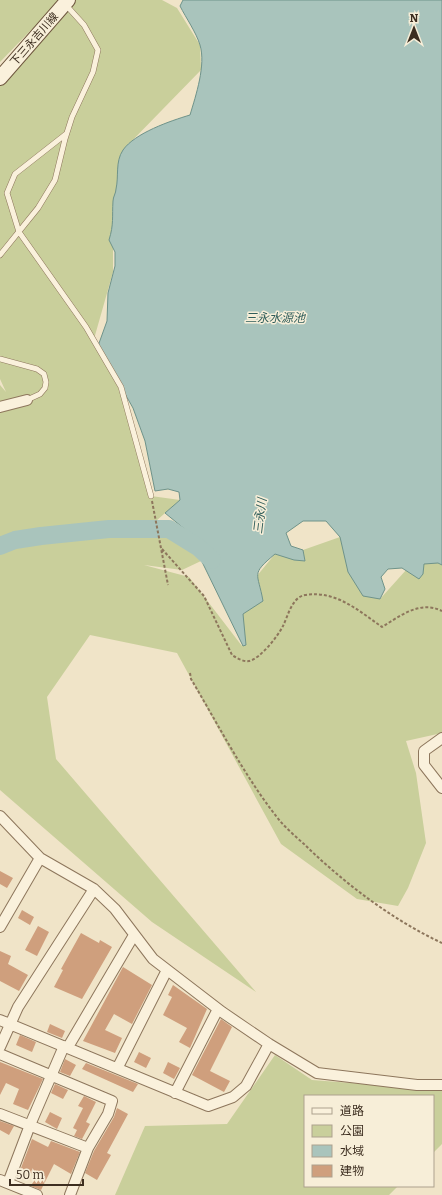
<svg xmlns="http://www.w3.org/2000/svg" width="442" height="1195" font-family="Bitter,'Noto Sans JP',serif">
  <rect width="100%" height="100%" fill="#f0e4c8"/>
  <path fill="#c9cf9b" d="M0,0H162L177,8L200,45L201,70L123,150L113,214V272L94,339L114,373L151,496L180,500L156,521L201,561L182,570L144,565L189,577L242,646L243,613L256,577L275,554L305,561L303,550L340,537L380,599L442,530V733L406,741L416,773L426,843L408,888L398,906L357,899L281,844L177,653L90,635L47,697L56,759L256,992L152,922L0,790V385L6,392L0,379V78L32,29L0,62Z
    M275,1055L312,1080L442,1090V1144L433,1153V1096H305V1186H398L389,1195H115L145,1126L227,1124Z"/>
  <path fill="#a9c4bc" stroke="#6f938a" d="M183,0H442V565L438,563L424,564L423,574L419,579L402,568L388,569L381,577L385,589L380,599L363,596L348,572L340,537L326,521H303L286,533L291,546L303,550L305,561L294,560L275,554C250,575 258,572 263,601L243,614L246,645L243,646L187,531L165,513L180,500L179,492L168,489L155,491L145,441L133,408L98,346L107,321L108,293L115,266V252L109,240C114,224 112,217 113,201C113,197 116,193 116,189C119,176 115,162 123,150C135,133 170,121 190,115C196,95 206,65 200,45C196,32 186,18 180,6Z"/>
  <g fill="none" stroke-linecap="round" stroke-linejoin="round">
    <path stroke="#a9c4bc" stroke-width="18" d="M0,546L15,540L41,536L109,529H169L198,547L212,560"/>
  </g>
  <path fill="#cf9f7d" d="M0,871L13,878L7,888L0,884Z
    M22,910L34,917L30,925L18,918Z
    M38,926L49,932L37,956L25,950Z
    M81,933L99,943L100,940L112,947L82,999L54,987L63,970L61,969Z
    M0,951L11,956L8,964L28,975L19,991L0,981Z
    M123,967L152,985L132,1024L114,1014L105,1030L122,1038L115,1053L83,1041Z
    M173,985L207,1009L190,1048L179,1042L187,1028L163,1015L172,997L168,995Z
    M221,1019L232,1027L210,1071L230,1081L224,1092L192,1075Z
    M50,1024L65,1031L62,1038L47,1032Z
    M20,1035L36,1042L32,1052L16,1045Z
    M139,1052L151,1058L146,1068L134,1062Z
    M65,1059L76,1065L70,1076L60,1072Z
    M0,1062L43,1079L28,1110L13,1104L19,1089L6,1083L0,1095Z
    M168,1062L180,1068L174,1079L163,1073Z
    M86,1063L138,1084L133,1092L82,1069Z
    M55,1084L68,1090L63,1099L51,1093Z
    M84,1096L96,1102L86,1122L90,1124L82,1139L74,1136L77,1130L73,1128L83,1108L78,1106Z
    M117,1108L128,1114L107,1153L111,1155L97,1180L85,1173L94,1151L114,1117Z
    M50,1112L62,1118L57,1129L45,1122Z
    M0,1121L14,1126L9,1135L0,1130Z
    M32,1139L48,1147L51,1141L80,1152L71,1174L54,1164L41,1190L31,1186L36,1176L21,1168Z"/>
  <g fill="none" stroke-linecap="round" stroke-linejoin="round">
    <g stroke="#8d765c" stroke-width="6">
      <path id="service" d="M66,134L15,174L7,193L19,232L86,327L121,387L151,496
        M0,255L38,208L55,180L65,139L72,117L93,72L98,50L84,25L65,4
        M0,359L37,369L44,374L46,382L45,388L40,394L27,400"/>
    </g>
    <g stroke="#8d765c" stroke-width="12">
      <path id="minor" d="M0,407L27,400
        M442,738L424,751V765L442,788
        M0,816L40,858L94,889L115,909L153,959L222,1012L269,1044L317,1073L417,1085H442
        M0,927L40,858
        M0,1020L208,1106L233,1097L246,1086L269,1044
        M0,1047L18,1007L94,889
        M68,1047L134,935
        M0,1054L112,1101L108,1114L88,1148L70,1195
        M118,1067L167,970
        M175,1093L218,1009
        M0,1114L88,1148
        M0,1180L37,1195
        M8,1183L30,1125L64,1046"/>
    </g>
    <g stroke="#6f573f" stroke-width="16">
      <path id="secondary" d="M0,78L68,0"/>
    </g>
    <path stroke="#8d765c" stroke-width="2" stroke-dasharray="3 2" stroke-linecap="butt" d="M152,501L168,585
      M162,549L204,596L232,655C237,658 243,662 249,661C260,659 278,636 283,626C288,616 292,597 305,595C336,590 359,611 382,627C400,616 420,600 442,611
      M190,673L191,679C219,726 246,779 280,821C287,829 296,837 304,844C344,883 391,919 442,943"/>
    <use href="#service" stroke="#faf1dc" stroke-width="5"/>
    <use href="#minor" stroke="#faf1dc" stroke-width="10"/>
    <use href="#secondary" stroke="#faf1dc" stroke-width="14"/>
  </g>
  <g text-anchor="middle" stroke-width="3" stroke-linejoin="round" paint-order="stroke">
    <g font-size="11" fill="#3d2e20" stroke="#f7eed8">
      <text transform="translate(34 39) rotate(-49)" y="4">下三永吉川線</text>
    </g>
    <g font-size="12" font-style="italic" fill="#2f5d5a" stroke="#f7eed8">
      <text x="275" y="322">三永水源池</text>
      <text transform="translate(260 516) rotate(-83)" y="4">三永川</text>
    </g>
  </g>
  <rect x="304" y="1095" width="130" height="92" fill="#f7eed8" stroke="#ada18e"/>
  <rect x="312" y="1108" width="20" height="6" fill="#faf1dc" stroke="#ada18e"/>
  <text x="340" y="1115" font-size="12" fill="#3d2e20">道路</text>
  <rect x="312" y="1125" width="20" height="12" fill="#c9cf9b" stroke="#ada18e"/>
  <text x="340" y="1135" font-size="12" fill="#3d2e20">公園</text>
  <rect x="312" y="1145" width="20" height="12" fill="#a9c4bc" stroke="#ada18e"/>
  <text x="340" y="1155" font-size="12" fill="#3d2e20">水域</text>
  <rect x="312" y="1165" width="20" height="12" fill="#cf9f7d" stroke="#ada18e"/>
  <text x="340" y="1175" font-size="12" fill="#3d2e20">建物</text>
  <g transform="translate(414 28)" stroke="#f7eed8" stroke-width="3" paint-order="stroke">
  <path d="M0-3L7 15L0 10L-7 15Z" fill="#3d2e20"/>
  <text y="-6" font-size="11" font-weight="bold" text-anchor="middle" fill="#3d2e20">N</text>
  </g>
  <path d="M10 1179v6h73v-6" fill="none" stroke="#3d2e20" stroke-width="2"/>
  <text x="16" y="1179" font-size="12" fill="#3d2e20" stroke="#f7eed8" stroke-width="3" paint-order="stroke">50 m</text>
</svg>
